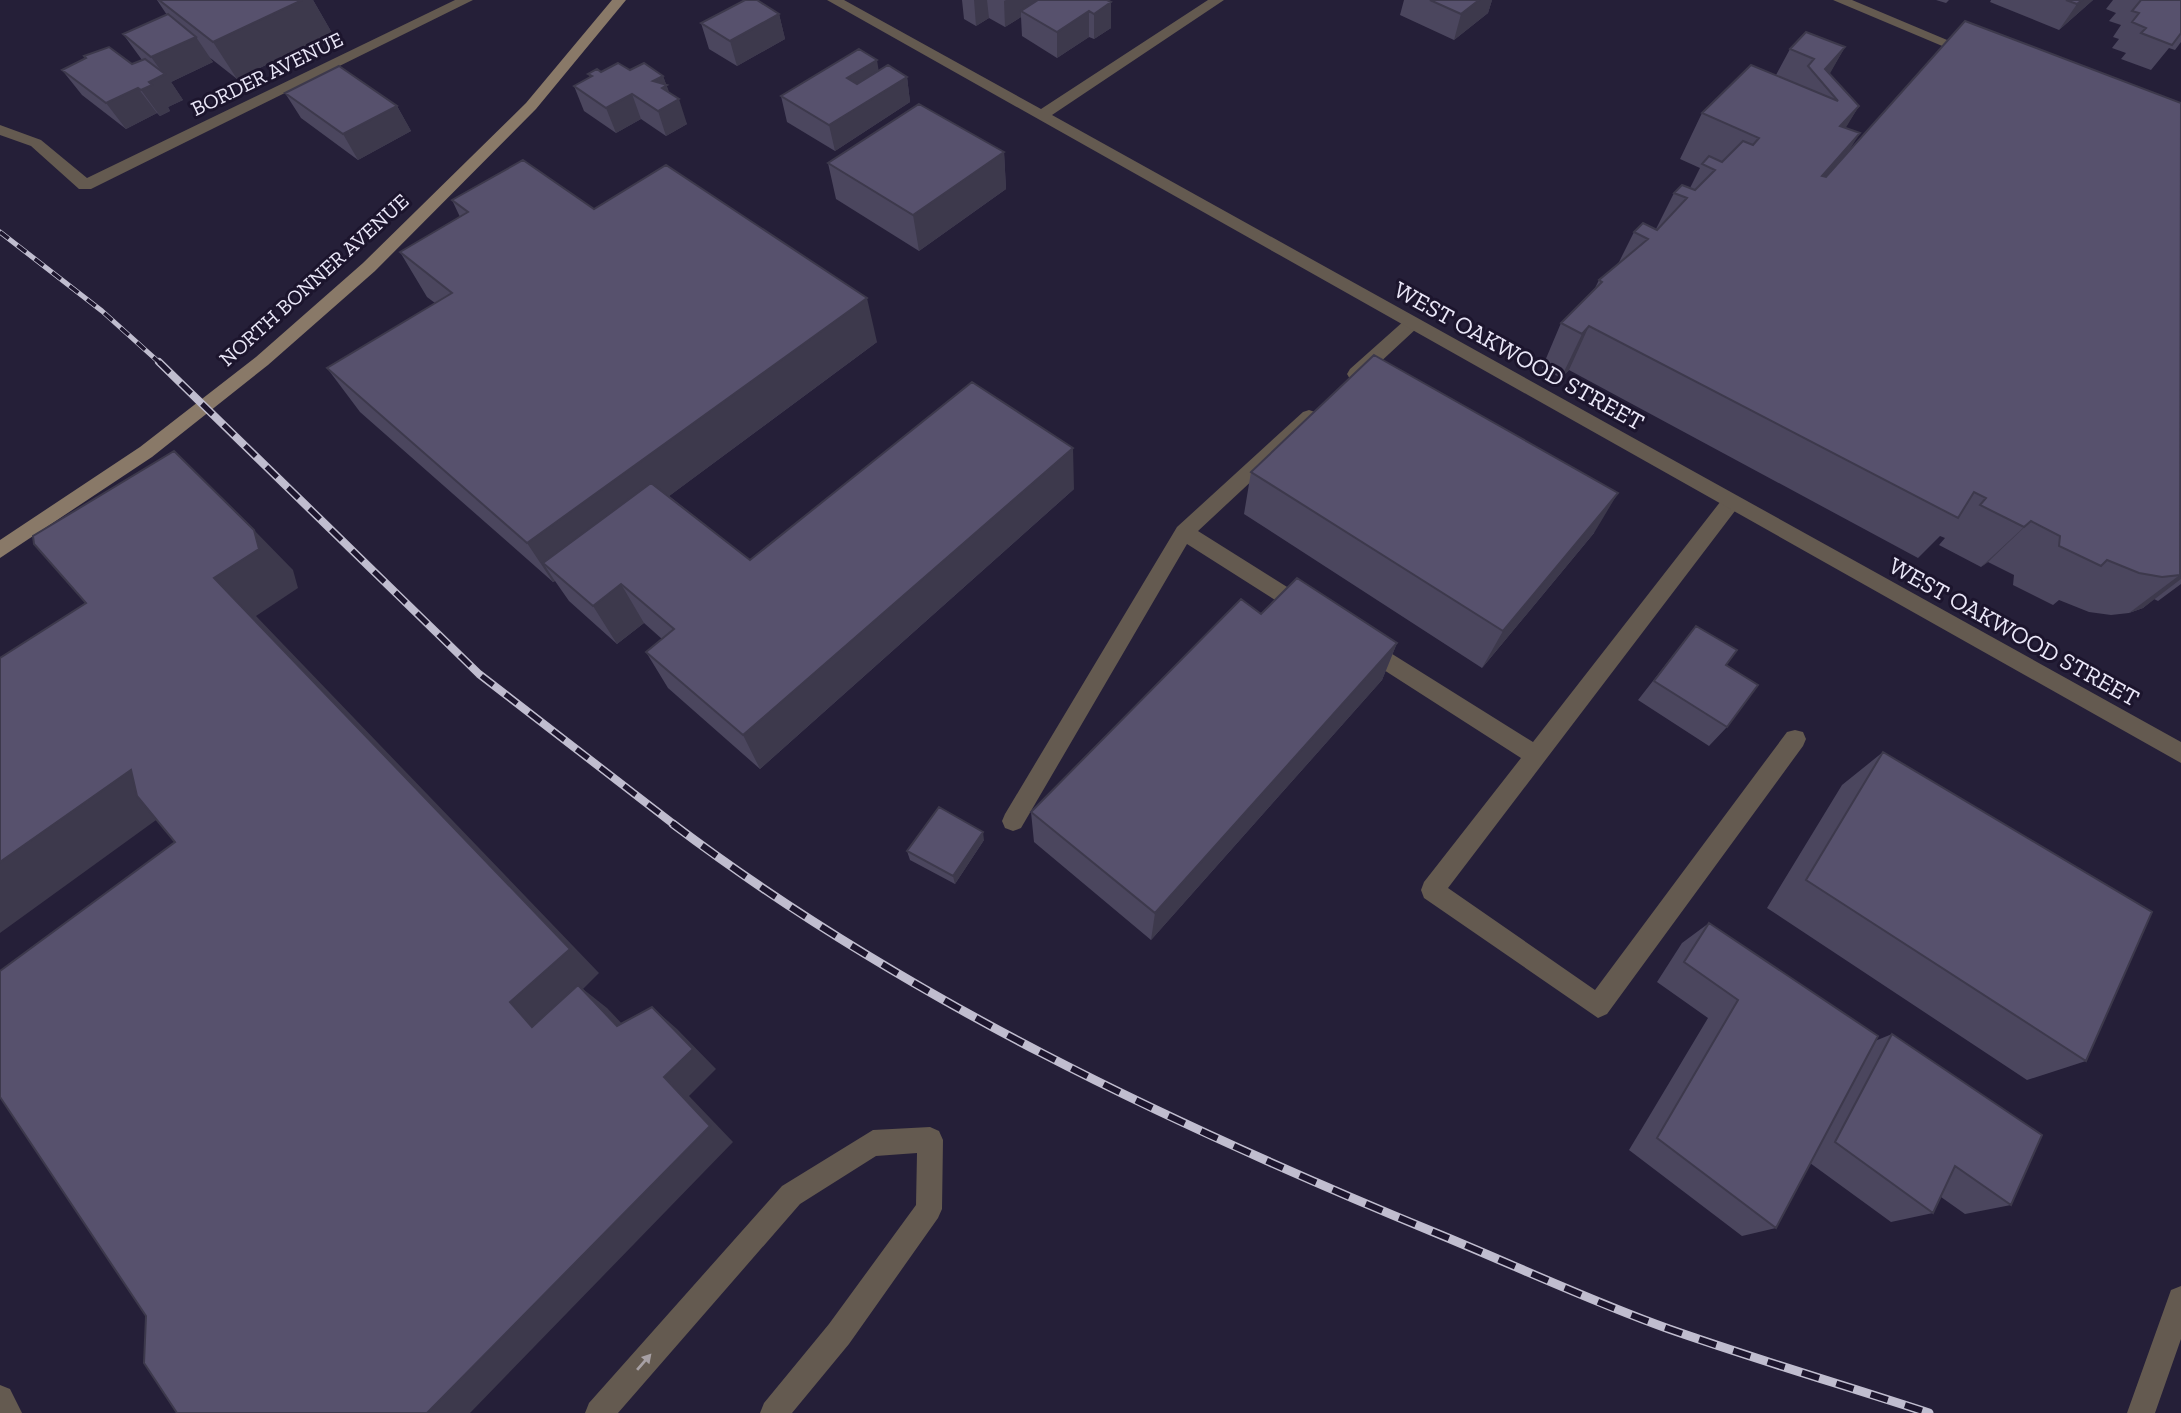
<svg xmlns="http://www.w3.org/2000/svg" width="2181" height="1413" font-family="'Zilla Slab',serif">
  <rect width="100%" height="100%" fill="#251f38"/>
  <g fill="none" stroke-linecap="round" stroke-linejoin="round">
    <path fill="#645a50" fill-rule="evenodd" d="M1411,318L1420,324L1417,328L1362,379H1350L1347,374L1350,369L1405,320Z
      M1309,410L1315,412L1318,417L1315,422L1198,531L1311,602L1314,608L1311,614L1304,616L1297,614L1187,544L1021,828L1013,831L1005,828L1002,821L1005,814L1177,527L1303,412Z
      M1731,495L1738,497L1740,502L1738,507L1448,888L1595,990L1787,732L1795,730L1803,732L1806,739L1803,746L1607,1014L1598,1018L1424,898L1421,890L1424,882L1521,758L1359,654L1356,648L1359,642L1366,639L1373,642L1533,742L1724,497Z
      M930,1127L939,1131L943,1140L942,1209L938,1218L849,1344L792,1413H760L764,1403L829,1324L916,1205L917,1153L876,1156L800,1204L618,1413H585L589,1403L782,1186L873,1130Z"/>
    <path fill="#645a50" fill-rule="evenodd" d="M455,0H473L91,189H79L31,146L0,135V125L41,140L87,178Z
      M827,0H844L1041,109L1208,0H1224L1052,115L2181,742V763Z
      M1833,0H1852L1978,53L1971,57L1966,56Z
      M2181,1286V1339L2155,1413H2127L2171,1290Z
      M0,1385L10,1389L22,1413H0Z"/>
    <path fill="#897968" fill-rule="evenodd" d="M612,0H626L536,109L375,271L268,365L152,457L0,558V540L140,447L256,357L363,263L526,103Z"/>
    <g stroke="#c0bdcf" stroke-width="5">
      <path id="rail-far2" d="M0,232L102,311L161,364"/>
    </g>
    <g stroke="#c0bdcf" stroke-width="8">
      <path id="rail-far1" d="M159,362L479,674L676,826"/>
    </g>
    <g stroke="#c0bdcf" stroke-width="9">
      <path id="rail" d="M673,824C905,999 1169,1123 1436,1233C1514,1265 1590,1301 1669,1329C1755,1359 1843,1385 1929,1413"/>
    </g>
    <use href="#rail-far2" stroke="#1c152d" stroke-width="3.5" stroke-dasharray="11" stroke-linecap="butt"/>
    <use href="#rail-far1" stroke="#1c152d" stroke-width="5" stroke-dasharray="15" stroke-linecap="butt"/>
    <use href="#rail" stroke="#1c152d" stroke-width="6" stroke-dasharray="18" stroke-linecap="butt"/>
  </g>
  <path fill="#4b465e" d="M157,0H313L332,33L237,79L209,57L213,62L171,82L183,100L168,107L170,111L160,116L157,113L126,129L82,95L62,70L132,64L142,60L123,34L167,15Z
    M962,0H1107L1111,2V28L1094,39L1089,37L1057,58L1022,36L1021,17L1005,27L989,18L976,26L964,19Z
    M1404,0H1492L1488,13L1454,40L1400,15Z
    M1936,0H1949L1946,3Z
    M1991,0H2093L2059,30L1990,2Z
    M2113,0H2181V42L2175,50L2169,48L2151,70L2121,59L2126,53L2112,48L2119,39L2113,37L2121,25L2109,21L2116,13L2106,9Z
    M779,14L785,39L737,66L709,49L701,23Z
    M1845,47L1829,74L1859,106L1845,128L1849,150L2181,103V584L2158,601L2154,599L2143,608L2129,613L2111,615L2089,612L2059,600L2053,605L2013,585L2014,575L1988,562L1981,567L1939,545L1945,538L1940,536L1918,558L1569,370L1561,378L1542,368L1561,323L1595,288L1599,280L1618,264L1634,232L1656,229L1674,193L1690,188L1700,168L1680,159L1702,113L1776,75L1790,49Z
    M630,70L663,76L669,93L687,124L666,136L641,119L616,133L584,111L574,86L590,77L588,74L601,72Z
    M879,71L907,77L910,102L835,151L787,122L781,96Z
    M285,93L397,106L411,131L358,160L301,118Z
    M1004,152L1006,189L919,251L836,199L828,163Z
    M452,200L594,209L877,342L669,496L750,560L1074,489L760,769L668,688L646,652L662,639L644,623L617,644L569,601L555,581L553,582L360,412L327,368L435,303L427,297L400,252L460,217Z
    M1251,472L1594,533L1482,668L1244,514Z
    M1261,614L1397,643L1382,680L1151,940L1034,842L1031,812Z
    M1696,626L1726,665L1727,727L1709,746L1638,700Z
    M1883,752L2086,1061L2027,1080L1767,908L1842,785Z
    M984,840L955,884L910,860L907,851Z
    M1709,923L1875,1041L1892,1034L2011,1205L1965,1214L1941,1197L1933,1213L1891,1222L1810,1163L1776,1228L1742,1236L1629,1150L1708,1018L1657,982L1682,943Z"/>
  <path fill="#3d394c" d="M302,0H313L332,33L237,79L213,42Z
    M974,0H987L989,18L976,26Z
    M1006,0H1050L1021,11V17L1005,27L1004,1Z
    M1479,0H1492L1488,13L1454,40L1461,14Z
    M2082,0H2093L2059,30L2077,4Z
    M1111,2V28L1094,39V14Z
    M1089,11V37L1057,58V32Z
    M779,14L785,39L737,66L730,41Z
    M196,37L213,62L171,82L183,100L168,107L170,111L160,116L141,90L149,82L164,75L151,57Z
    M1845,47L1824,84L1825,69Z
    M877,60L881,85L852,104L847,78Z
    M663,76L673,102L679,99L687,124L666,136L658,111L653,81Z
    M907,77L910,102L835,151L829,125Z
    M138,88L157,113L126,129L106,103Z
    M632,94L641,119L616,133L606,108Z
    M397,106L411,131L358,160L343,134Z
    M1859,106L1831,152L1840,126Z
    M1860,133L1831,180L1822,176Z
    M1004,152L1006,189L919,251L913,215Z
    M867,298L877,342L560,577L543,563L555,581L553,582L527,543Z
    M1589,326L1569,370L1561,378L1582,334Z
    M1073,448L1074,489L760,769L743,735Z
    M1618,493L1594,533L1482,668L1503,631Z
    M2031,521L1988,562L1981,567L2024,527Z
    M254,530L293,570L298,588L256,616L599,973L583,989L607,1008L644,1047L532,1027L510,1002L214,578Z
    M2181,574V579L2143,608L2129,613Z
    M621,584L644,623L617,644L593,606Z
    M1397,643L1382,680L1151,940L1155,913Z
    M131,770L181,802L0,933V862Z
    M983,832L984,840L955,884L953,876Z
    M652,1007L677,1029L716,1069L689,1096L733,1142L470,1413H427L664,1077Z"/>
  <path fill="#57516d" stroke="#3d394c" stroke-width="2" d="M159,0H302L213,42Z
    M745,0H757L779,14L730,41L701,23Z
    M1038,0H1107L1111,2L1094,14L1089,11L1057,32L1021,11Z
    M1430,0H1479L1461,14Z
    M2066,0H2082L2077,4Z
    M2141,0H2181V33L2172,45L2141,33L2146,28L2132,22L2139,13L2132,11Z
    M168,14L196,37L151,57L123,34Z
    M1965,21L2181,103L2180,575L2162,577L2139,573L2107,560L2101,566L2059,546L2060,536L2031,521L2024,527L1980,505L1986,498L1974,492L1958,518L1589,326L1582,334L1561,323L1602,282L1599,280L1648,239L1634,232L1643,223L1657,230L1687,198L1674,193L1682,185L1695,190L1715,170L1702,164L1709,156L1722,162L1743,141L1753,145L1759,138L1702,113L1751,65L1838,101L1808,66L1814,59L1790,49L1806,32L1845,47L1825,69L1859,106L1840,126L1860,133L1822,176L1826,177Z
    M109,47L132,64L145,59L165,74L149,82L152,85L141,90L138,88L106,103L62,70L86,58L84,56Z
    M859,49L877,60L847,78L857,84L888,65L907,77L829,125L781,96Z
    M618,63L630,70L644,63L663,76L653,81L667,85L662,88L679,99L658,111L632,94L606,108L574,86L592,76L588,74L597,69L601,72Z
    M339,66L397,106L343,134L285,93Z
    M919,104L1004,152L913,215L828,163Z
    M523,160L594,209L666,165L867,298L527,543L327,368L452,293L400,252L468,212L452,200Z
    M1374,355L1618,493L1503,631L1251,472Z
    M972,382L1073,448L743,735L646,652L674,629L621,584L593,606L543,563L651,483L750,560Z
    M174,451L254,530L259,549L214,578L570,949L510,1002L532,1027L578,985L617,1026L652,1007L693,1049L664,1077L710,1126L427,1413H177L144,1363L146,1316L0,1097V971L175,842L137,796L131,770L0,862V658L86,603L34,544L33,536Z
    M1297,578L1397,643L1155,913L1031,812L1241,599L1261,614Z
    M1696,626L1737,650L1726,665L1758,685L1727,727L1654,681Z
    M1883,752L2152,912L2086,1061L1806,880Z
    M939,807L983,832L953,876L907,851Z
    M1709,923L1878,1036L1776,1228L1657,1138L1738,1000L1684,962Z
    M1892,1034L2042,1135L2011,1205L1955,1166L1933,1213L1835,1142Z"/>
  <defs><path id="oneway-solid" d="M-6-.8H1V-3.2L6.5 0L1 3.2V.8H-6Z" transform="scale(1.75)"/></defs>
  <use fill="#a7a0a4" href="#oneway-solid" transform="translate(644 1362) rotate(-49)"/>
  <g text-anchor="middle" stroke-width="6" stroke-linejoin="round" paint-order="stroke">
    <g font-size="21" fill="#eae7f8" stroke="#1c152d">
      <text transform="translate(267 74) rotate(-26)" y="7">BORDER AVENUE</text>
      <text transform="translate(314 280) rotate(-42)" y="7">NORTH BONNER AVENUE</text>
    </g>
    <g font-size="24" fill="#eae7f8" stroke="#1c152d">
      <text transform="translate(1519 356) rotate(29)" y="8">WEST OAKWOOD STREET</text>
      <text transform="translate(2014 632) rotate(29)" y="8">WEST OAKWOOD STREET</text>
    </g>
  </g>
</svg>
